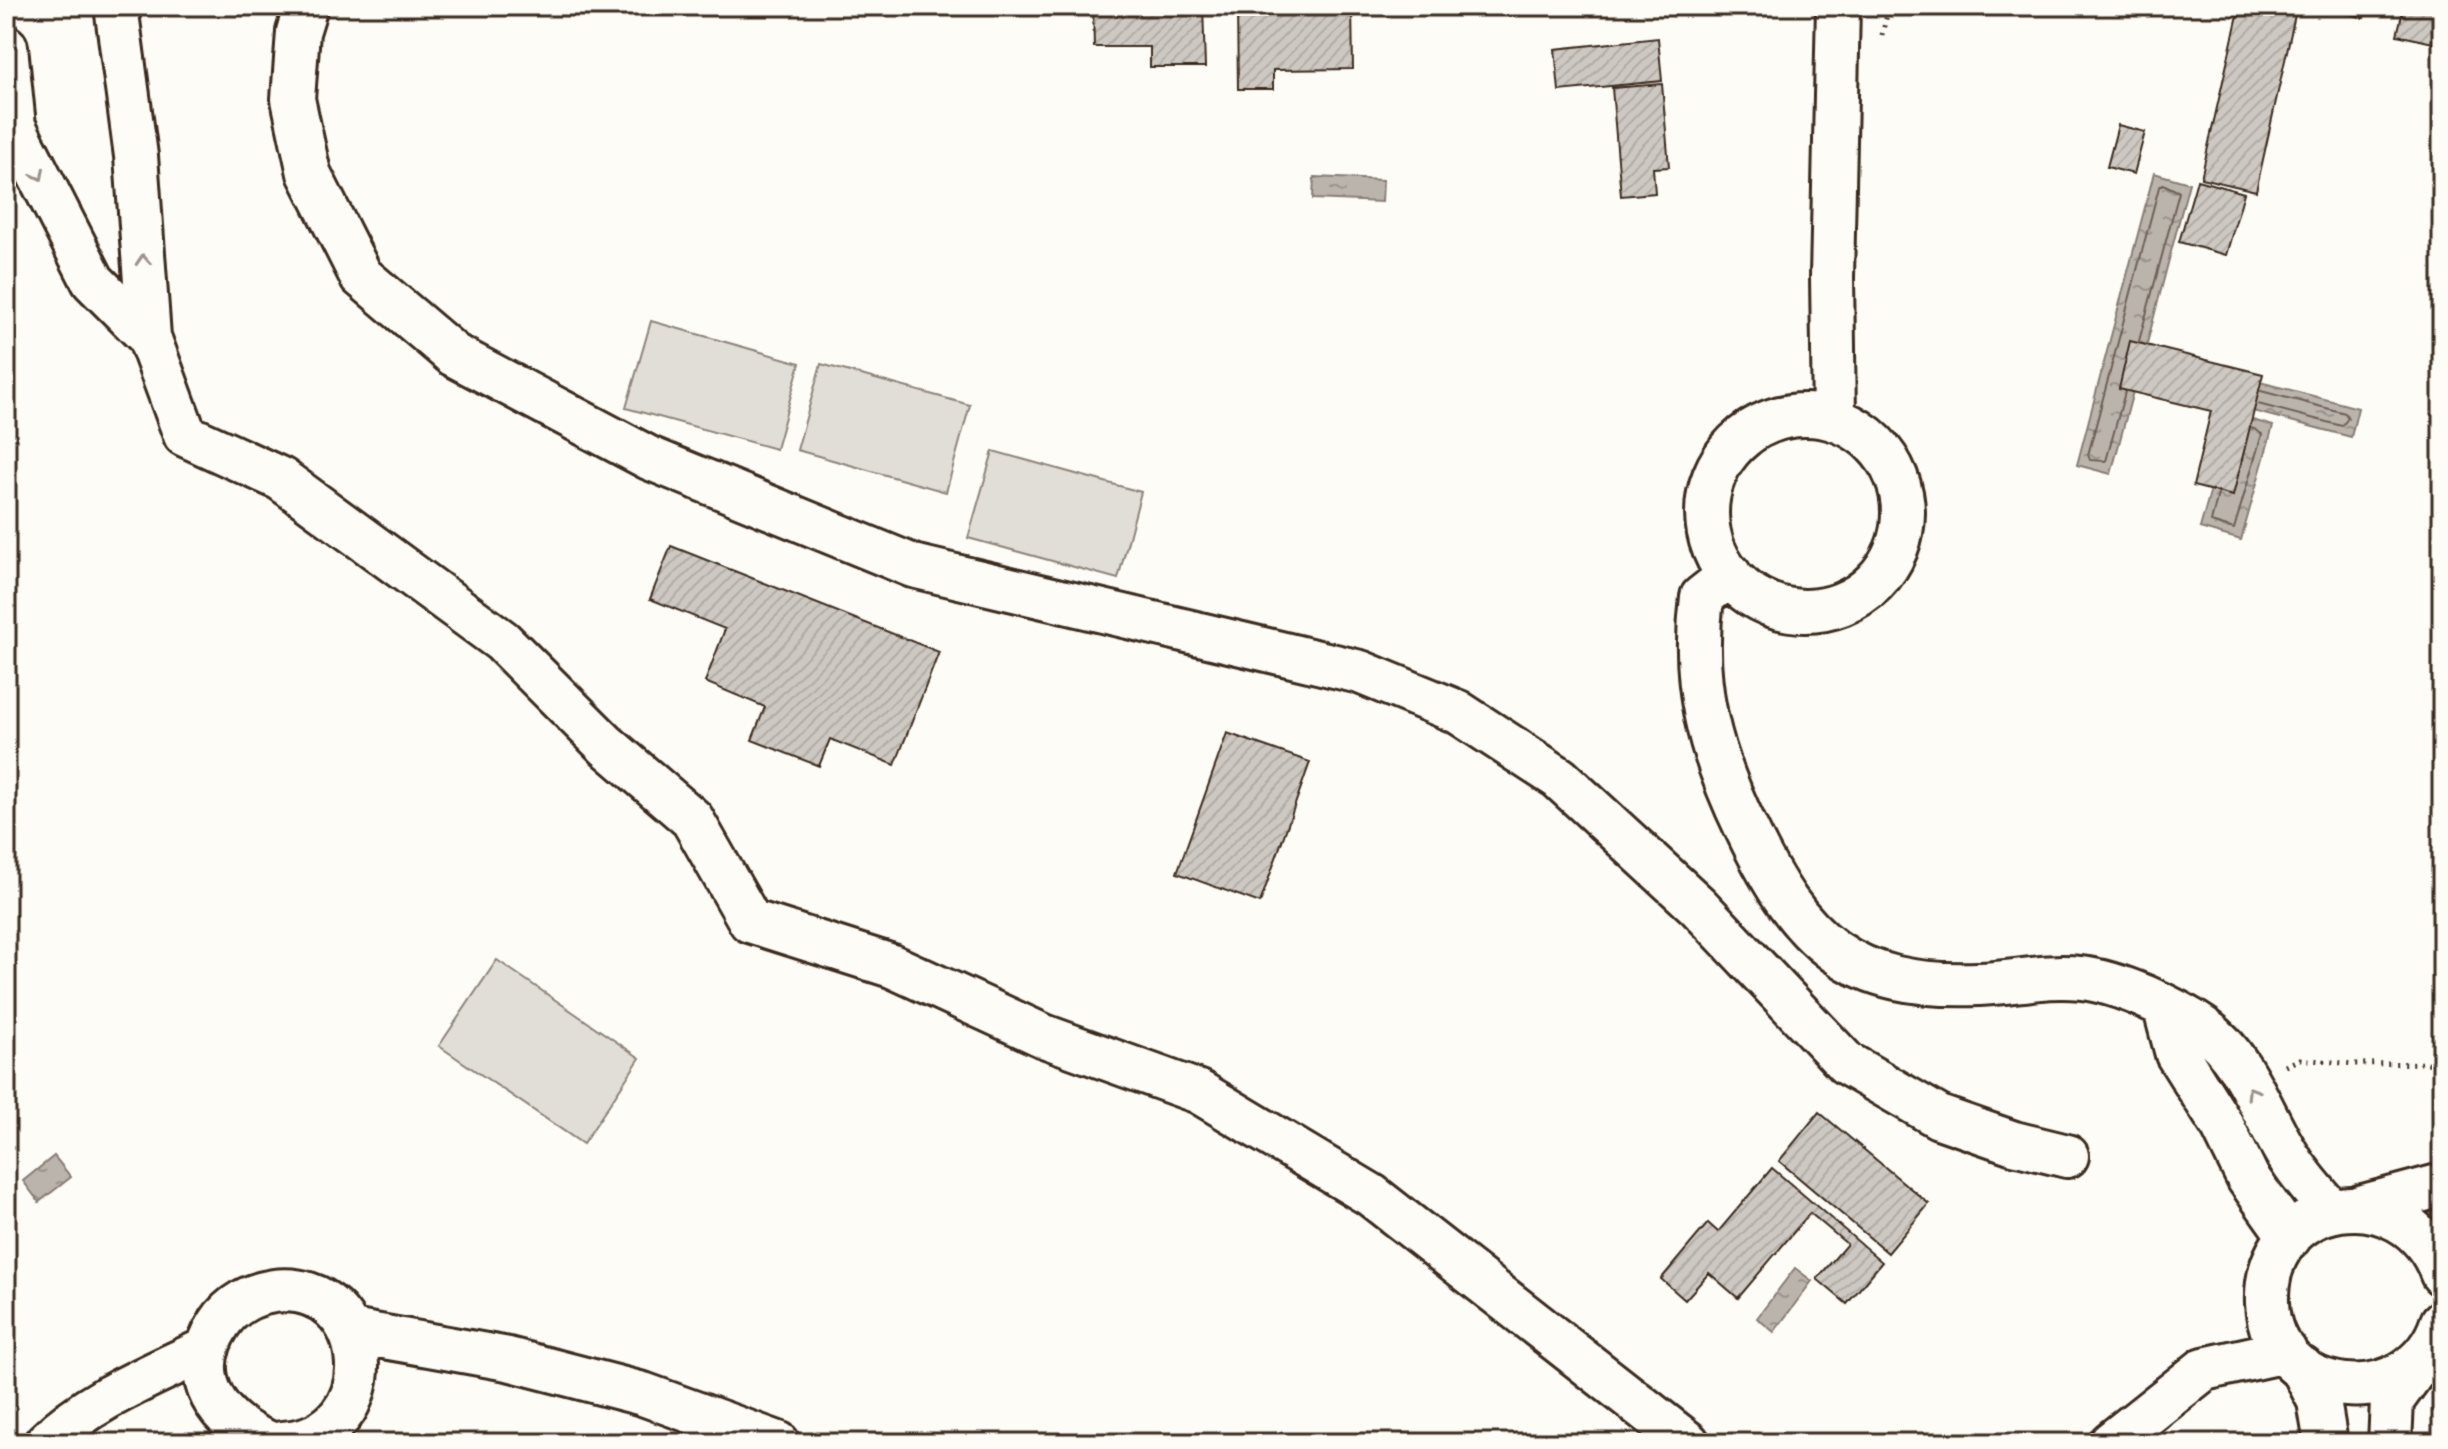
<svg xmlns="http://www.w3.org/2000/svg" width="2448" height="1449" font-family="'Gochi Hand',sans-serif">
  <defs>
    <pattern id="water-ripples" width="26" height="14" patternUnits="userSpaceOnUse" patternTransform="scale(2)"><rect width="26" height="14" fill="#bbb4ad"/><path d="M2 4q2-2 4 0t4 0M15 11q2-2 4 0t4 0" fill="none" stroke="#99938c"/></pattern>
    <pattern id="building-hatch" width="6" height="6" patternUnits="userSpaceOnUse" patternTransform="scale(2)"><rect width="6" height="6" fill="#cdc8c2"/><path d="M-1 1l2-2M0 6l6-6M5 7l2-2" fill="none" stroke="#b1aca6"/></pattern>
  </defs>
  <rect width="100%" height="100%" fill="#fdfcf7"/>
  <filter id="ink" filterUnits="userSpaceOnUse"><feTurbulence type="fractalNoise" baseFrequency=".0125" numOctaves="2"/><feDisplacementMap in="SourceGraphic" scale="16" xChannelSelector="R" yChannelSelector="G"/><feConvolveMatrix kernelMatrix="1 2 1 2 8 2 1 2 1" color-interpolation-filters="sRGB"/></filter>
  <g filter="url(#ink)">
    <path fill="#e1ded7" stroke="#8e847a" stroke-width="2" d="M651,321L800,363L776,449L626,408Z
      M821,364L970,405L946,492L797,450Z
      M993,451L1141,492L1118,579L968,538Z
      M497,960L640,1058L583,1144L439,1046Z"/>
    <path fill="url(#water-ripples)" stroke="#887d74" stroke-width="2" d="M2154,173L2189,183L2145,351L2358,408L2351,437L2136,380L2111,474L2077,465Z
      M1314,177L1383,180L1382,202L1313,199Z
      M2232,414L2273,426L2241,540L2200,528Z
      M54,1156L71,1177L39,1202L23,1181Z
      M1795,1268L1812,1281L1774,1332L1757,1318Z"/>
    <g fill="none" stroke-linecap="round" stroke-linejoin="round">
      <path stroke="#6e6157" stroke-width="2" d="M2125,392L2106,461L2090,460L2088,455L2159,187L2163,184L2179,192L2139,341
        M2258,404L2342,426L2348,418L2345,413L2261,391
        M2218,494L2211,522L2234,529L2262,434L2252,428"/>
    </g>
    <path fill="url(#building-hatch)" stroke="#3b2a1e" stroke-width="2" d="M1093,6H1203L1205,67H1150V47H1094Z
      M1237,6H1352L1353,69L1273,70V89H1238Z
      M2240,6H2297L2256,191L2201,178Z
      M2319,6H2366L2364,18Z
      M2404,6H2442V45L2397,35Z
      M1658,38L1662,81L1559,91L1555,49Z
      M1662,84L1669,167L1653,168L1655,193L1621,196L1612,88Z
      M2118,125L2145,132L2134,174L2107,167Z
      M2197,180L2244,193L2226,255L2179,242Z
      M2130,341L2263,374L2233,496L2193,486L2211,411L2119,389Z
      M671,546L939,652L895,765L830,739L819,766L752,740L765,707L705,682L725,629L650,599Z
      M1227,733L1310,762L1260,903L1177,873Z
      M1819,1112L1929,1204L1888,1253L1779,1161Z
      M1772,1168L1882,1262L1847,1304L1817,1279L1847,1244L1810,1213L1738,1298L1709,1273L1685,1300L1661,1279L1708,1223L1718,1232Z"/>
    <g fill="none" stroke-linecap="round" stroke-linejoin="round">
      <g stroke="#3b2a1e" stroke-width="48">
        <path id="minor" d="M116,6L136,156L149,337L185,435L281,479L502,641L606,745L692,819L750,921L892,966L1044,1036L1199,1092L1371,1195L1688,1443
          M306,6L298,32L293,99L309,173L361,276L454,355L649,458L913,566L1360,672L1458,712L1559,778L1698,906L1846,1063L1939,1117L2014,1143L2067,1156
          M6,47L14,126L93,281L149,337
          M1707 513a98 98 0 1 1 196 0a98 98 0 1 1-196 0Z
          M1834,418L1832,277L1838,6
          M1730,575L1702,597C1691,684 1709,752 1747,830C1800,942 1850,989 1979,984C2014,983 2046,974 2081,978C2118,982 2173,1007 2203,1028C2245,1056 2263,1117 2290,1159C2301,1177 2317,1194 2331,1211
          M2165,1009L2177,1054L2223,1127L2248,1178L2290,1237
          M2360,1207L2442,1185
          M2442,1274C2406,1173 2263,1195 2267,1303C2271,1402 2412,1416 2442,1322
          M351,1331L508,1359L643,1394L778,1443
          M2302,1368L2319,1401L2326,1443
          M46,1443C90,1399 153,1375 208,1348
          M269,1443C219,1424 184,1377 219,1324C231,1305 252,1294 274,1291C376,1279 390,1438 282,1443
          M2111,1443L2204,1369L2285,1351
          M2390,1443L2392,1401L2421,1361"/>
      </g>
      <path stroke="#3b2a1e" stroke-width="5" stroke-dasharray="2 6" stroke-linecap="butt" d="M1882,35L1889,6
        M2285,1066L2300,1059L2354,1064L2442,1063"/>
      <use href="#minor" stroke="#fdfcf7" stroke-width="42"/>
    </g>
    <defs><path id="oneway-chevron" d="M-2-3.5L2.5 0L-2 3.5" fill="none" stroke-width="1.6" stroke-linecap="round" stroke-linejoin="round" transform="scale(2)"/></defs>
    <g stroke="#9c938a">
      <use href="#oneway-chevron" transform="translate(39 175) rotate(63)"/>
      <use href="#oneway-chevron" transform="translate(143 260) rotate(-94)"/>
      <use href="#oneway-chevron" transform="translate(2252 1092) rotate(-122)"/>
    </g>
  </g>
  <rect width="2448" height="1449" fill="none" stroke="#fdfcf7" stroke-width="32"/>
  <rect x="16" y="16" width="2416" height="1417" fill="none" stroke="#3b2a1e" stroke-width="3" filter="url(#ink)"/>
</svg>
